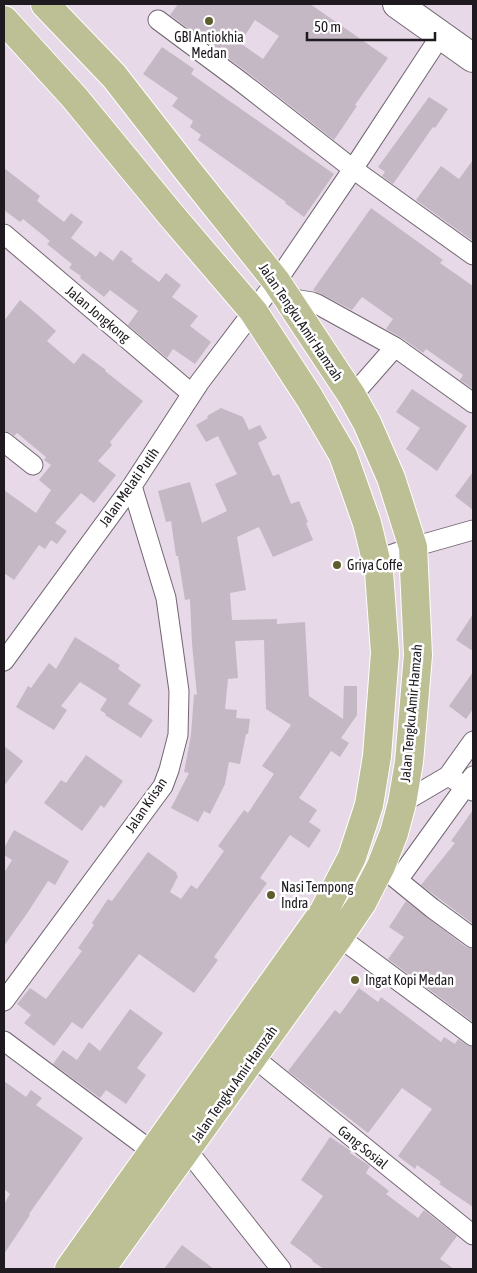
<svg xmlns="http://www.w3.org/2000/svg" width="477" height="1273" font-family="'Asap Condensed',sans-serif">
  <rect width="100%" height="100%" fill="#e7d9e7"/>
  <path fill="#c5b8c5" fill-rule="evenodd" d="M178,4H310L388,58L355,105L357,106L334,140L247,72L170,15ZM255,20L279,36L263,59L240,43Z
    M162,47L194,69L191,74L334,174L304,217L285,203L286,202L198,140L201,135L190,127L193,121L172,106L178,98L143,74Z
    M429,97L448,109L435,128L433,127L393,184L382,176L385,172L378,167Z
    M473,160V241L416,200L441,166L459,179Z
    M4,168L40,196L37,201L64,222L71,213L83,222L71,238L96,257L100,251L113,261L121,250L133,259L131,261L159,282L166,273L181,285L172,297L198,316L190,326L211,342L195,364L173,349L167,358L128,325L138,311L110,290L104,297L80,278L81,276L69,268L72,264L47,244L50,241L23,219L20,222L4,210Z
    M371,208L443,260L440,263L473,286V389L460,380L463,375L426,349L423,353L402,338L386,329L393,319L362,297L352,310L313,290Z
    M20,300L38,315L56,331L47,341L74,364L83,353L106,370L105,371L143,401L110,442L112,445L98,461L116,475L94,503L81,493L55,523L67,531L57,544L51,540L45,549L39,545L14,580L4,573V490L36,513L51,490L39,480L51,465L44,460L46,457L17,433L14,436L11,433L4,431V321Z
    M412,389L467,426L437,471L406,449L420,428L396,412Z
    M221,408L243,417L249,430L260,425L267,438L258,443L266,461L273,476L279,474L291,504L299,501L308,522L306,523L313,540L273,557L259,527L237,537L246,590L230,593L232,620L277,619V624L305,622L309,696L343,719L344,686H357V715L341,738L349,743L340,757L331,751L299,798L317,810L309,822L321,830L309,848L290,835L260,878L267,883L214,957L218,960L194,993L139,954L82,1029L72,1022L54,1046L24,1023L31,1015L17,1004L30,988L46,999L82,951L78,948L94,925L92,923L108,899L112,901L148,852L177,873L176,874L178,876L170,892L181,899L191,885L197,889L224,851L218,846L244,810L248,813L274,774L262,766L291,725L266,709L264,640L235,641L238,678L228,679L225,709L237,710L236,718L250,719L248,734H246L240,764L229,762L225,784L210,814L204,811L198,822L171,808L189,773L184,772L191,735L194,694L197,695L192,644L190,599L185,600L178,556H176L171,521L166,522L158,491L190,482L202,523L227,511L215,484L237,474L218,436L206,442L196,425L208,418L207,416Z
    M473,472V510L455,496Z
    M473,614V651L456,640Z
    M75,637L120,665L118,669L141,685L128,704L153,720L141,738L105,715L106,714L100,710L107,699L80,682L61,706L67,710L54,730L16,707L28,686L31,688L49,663L56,669Z
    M473,672V709L466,719L449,706Z
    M4,746L23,761L4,786Z
    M86,755L123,781L104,808L101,805L82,831L44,803L61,780L66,783Z
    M473,810V924L421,885L455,843L451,841Z
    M14,830L69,861L55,885L48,881L28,912L4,946V873L12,860L4,855V848Z
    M406,901L466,947L473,949V1022L388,959L404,937L389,927Z
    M359,988L378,1002L381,997L441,1042L444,1037L455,1044L458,1039L467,1045L473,1047V1207L439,1184L441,1182L417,1165L415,1169L398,1156L432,1109L402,1088L368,1133L288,1071L335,1010L340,1014Z
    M130,1009L163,1033L137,1068L146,1075L126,1104L106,1090L100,1098L53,1064L63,1050L77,1060L89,1042L100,1051Z
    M4,1081L26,1097L31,1090L42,1098L36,1105L83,1138L29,1214L30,1215L4,1254V1204L10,1194L4,1189Z
    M330,1137L351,1151L350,1153L370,1166L366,1173L389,1191L386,1194L418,1218L424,1210L457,1236L440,1259L454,1269H324L312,1261L313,1260L290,1243L323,1196L301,1180Z
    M182,1245L214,1269H164Z"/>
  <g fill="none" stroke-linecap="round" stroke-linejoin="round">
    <g stroke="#736773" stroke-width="21">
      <path id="street" d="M158,20L240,81L353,169L473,255
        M4,234L192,394
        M287,298L312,302L317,304L395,347L473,403
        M352,396L395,347
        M4,442L33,465
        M376,560L413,547L473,530
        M4,661L132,486L199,383L283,272L353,169L441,35
        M448,776L473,741
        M402,803L448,776L473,791
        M389,873L432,908L473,938
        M398,880L473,776
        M339,937L473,1036
        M4,1001L163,786L169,770L178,735L179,691L166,598L132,486
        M4,1041L161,1158
        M253,1057L473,1235
        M187,1150L281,1269"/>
    </g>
    <g stroke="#736773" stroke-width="30">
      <path id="secondary" d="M397,4L473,58"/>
    </g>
    <g stroke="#fff" stroke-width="30">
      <path id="primary" d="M45,4L114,76L188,171L276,281L352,396L367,423L391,478L413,547L418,655L409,762L402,803L394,833L381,866L362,903L339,937L101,1269
        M4,20L74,97L171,215L253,311L309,397L343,455L367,523L379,572L385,653L377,756L369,805L352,857L324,911L69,1269"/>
    </g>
    <use href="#street" stroke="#fff" stroke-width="19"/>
    <use href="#secondary" stroke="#fff" stroke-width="28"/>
    <use href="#primary" stroke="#bdbf95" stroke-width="28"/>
  </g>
  <g fill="#5d5e2c" stroke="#fff" stroke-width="2">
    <circle cx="209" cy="21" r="5"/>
    <circle cx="337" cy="565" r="5"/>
    <circle cx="271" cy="895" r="5"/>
    <circle cx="355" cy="980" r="5"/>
  </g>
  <g text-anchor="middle" stroke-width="5" stroke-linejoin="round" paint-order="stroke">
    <g font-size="14" fill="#1e1a1f" stroke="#fff" text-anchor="start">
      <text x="209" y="42" text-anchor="middle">GBI Antiokhia<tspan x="209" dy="16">Medan</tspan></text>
      <text x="347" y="570">Griya Coffe</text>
      <text x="281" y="892">Nasi Tempong<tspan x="281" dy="16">Indra</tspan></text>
      <text x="365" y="985">Ingat Kopi Medan</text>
    </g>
    <g font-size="14" fill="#1e1a1f" stroke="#fff">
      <text transform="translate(98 314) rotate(40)" y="5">Jalan Jongkong</text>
      <text transform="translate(301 322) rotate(56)" y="5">Jalan Tengku Amir Hamzah</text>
      <text transform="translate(129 487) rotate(-55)" y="5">Jalan Melati Putih</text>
      <text transform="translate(411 713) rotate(-85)" y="5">Jalan Tengku Amir Hamzah</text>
      <text transform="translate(146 805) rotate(-56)" y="5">Jalan Krisan</text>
      <text transform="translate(234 1084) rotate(-55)" y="5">Jalan Tengku Amir Hamzah</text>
      <text transform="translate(363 1147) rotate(39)" y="5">Gang Sosial</text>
    </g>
  </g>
  <rect width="477" height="1273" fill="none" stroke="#1e1a1f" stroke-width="10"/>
  <path d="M307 32v8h128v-8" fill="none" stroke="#1e1a1f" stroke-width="2.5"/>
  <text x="314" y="32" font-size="15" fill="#1e1a1f" stroke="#ffffff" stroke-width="4" paint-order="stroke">50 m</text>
</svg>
